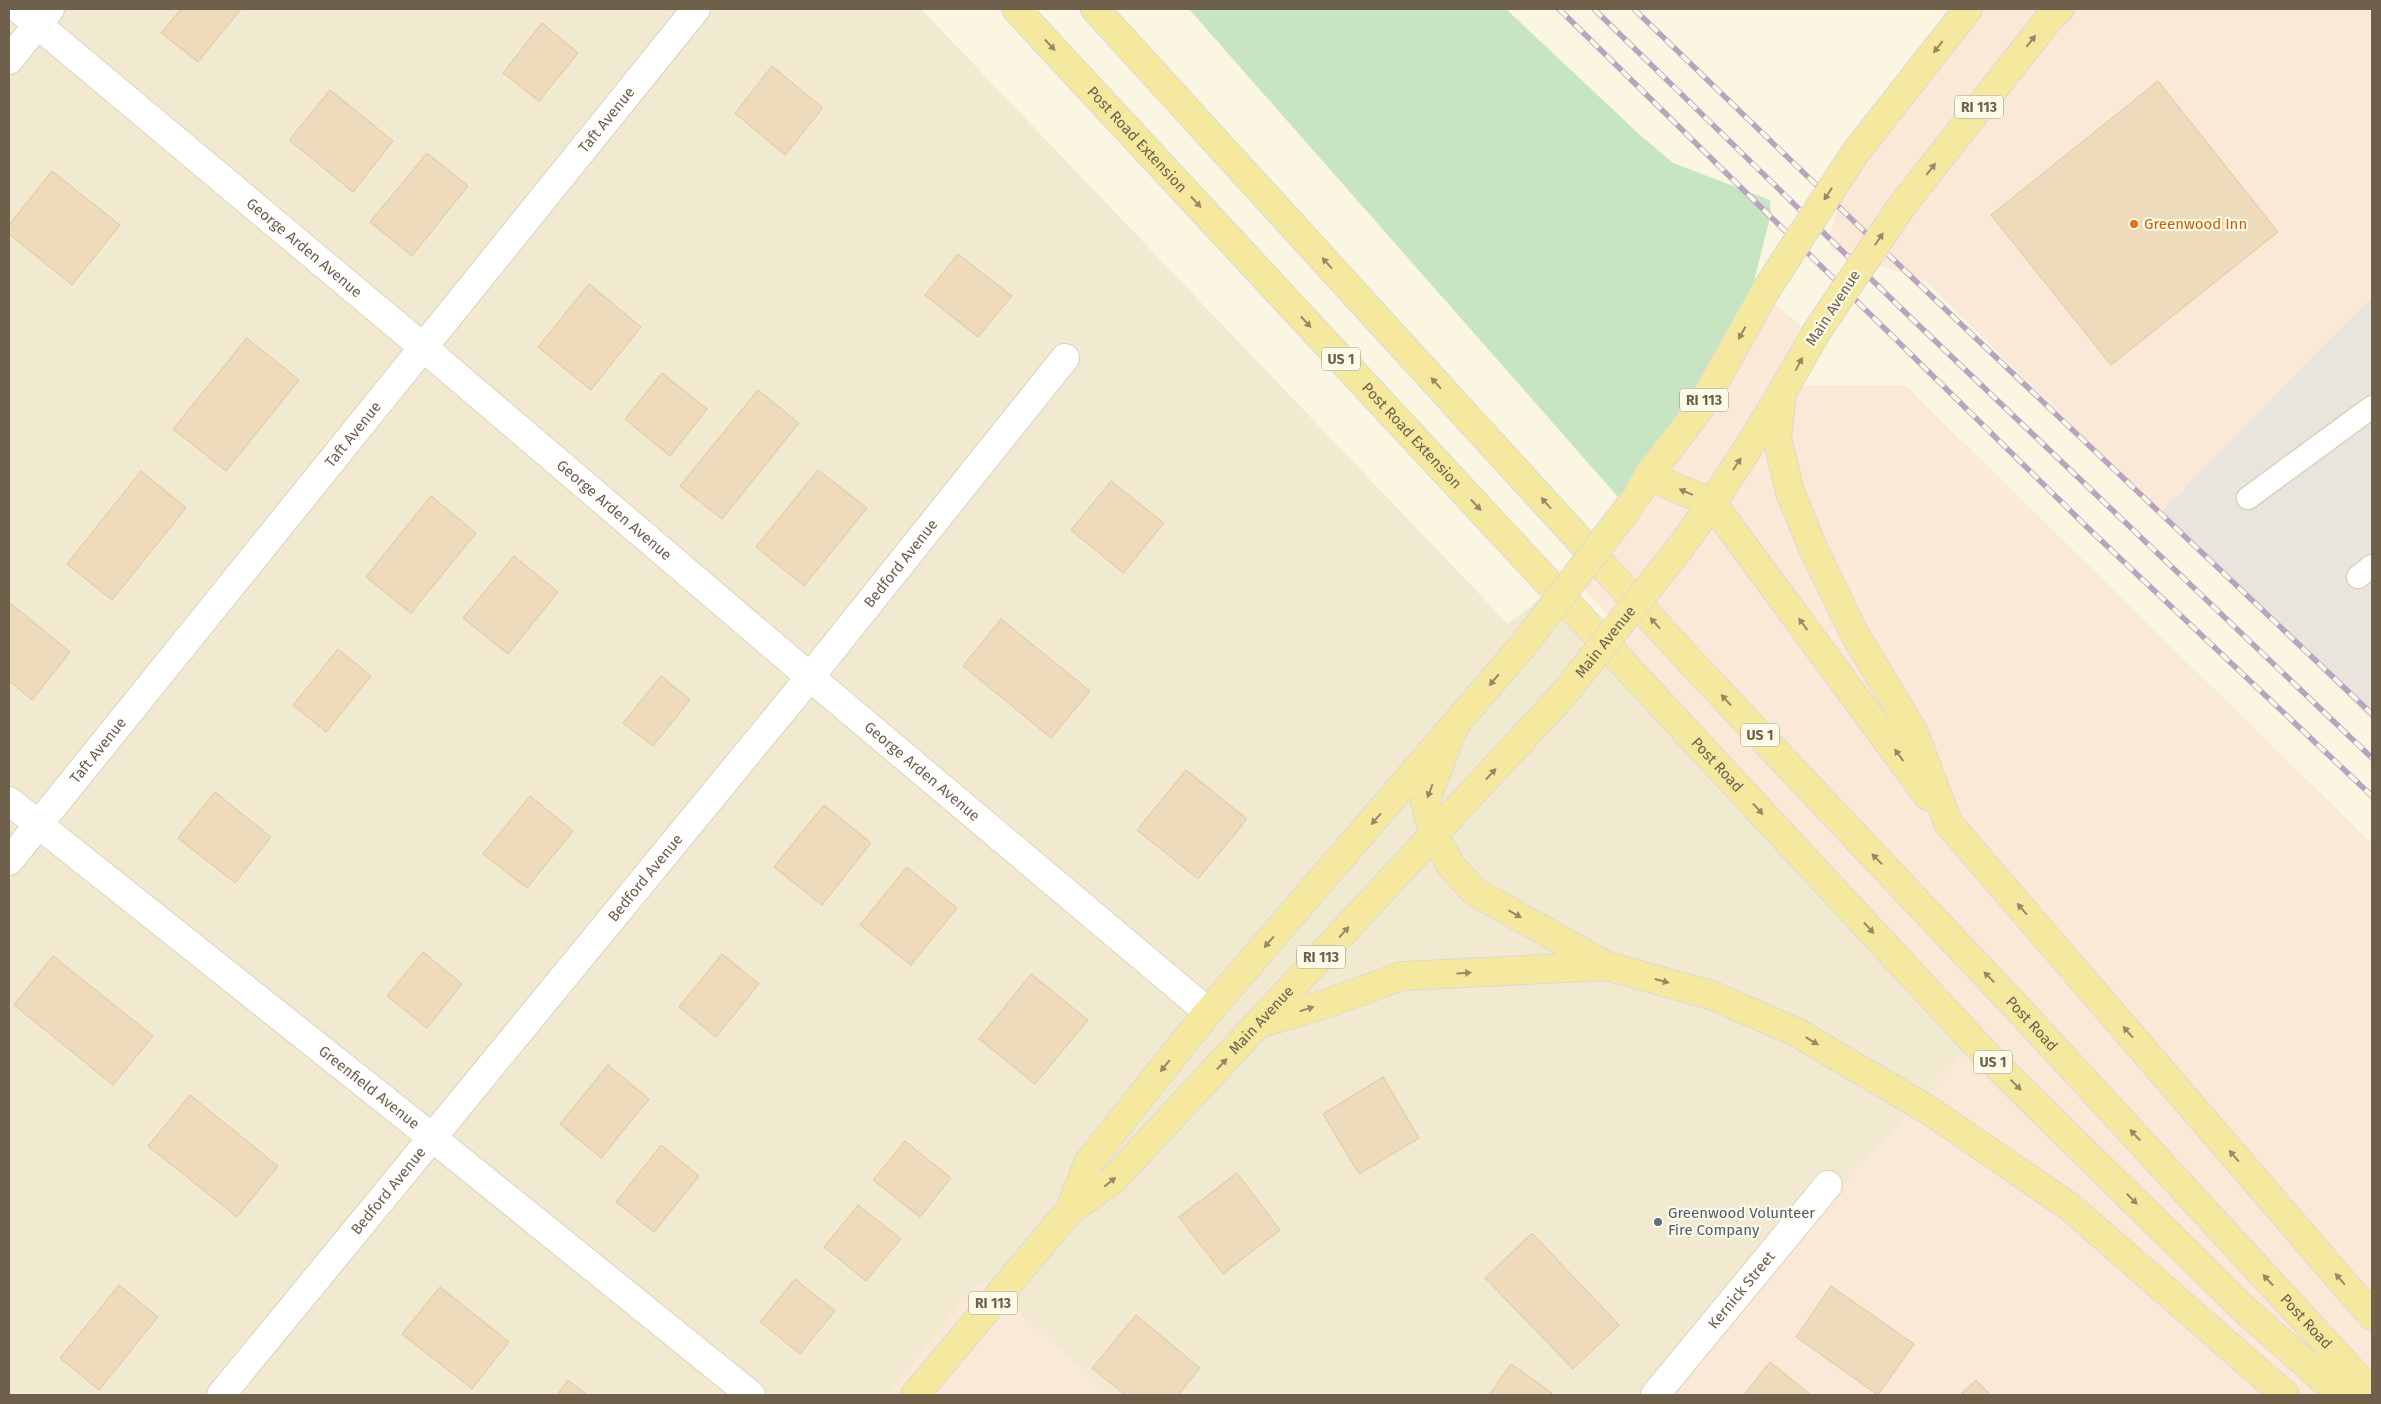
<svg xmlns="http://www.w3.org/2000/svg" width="2381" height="1404" font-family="'Fira Sans',sans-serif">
  <rect width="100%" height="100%" fill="#faf6e1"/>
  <path fill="#f1ead0" d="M9,9H921L1508,624L1547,593L1974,1044L1824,1205L1659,1395H1111L983,1281L970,1290L889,1395H9Z"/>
  <path fill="#f9e9d6" d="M1972,9H2372V661L2186,486L2161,512L1925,281L1830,249V234L1843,188Z
    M1756,288L1800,325L1785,386L1905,385L2372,844V1395H1659L1824,1205L1973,1043L1601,657L1617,625L1564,567L1618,497L1639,478Z
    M983,1281L1111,1395H889L970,1290Z"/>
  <path fill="#e9e5dc" d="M2372,297V720L2161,512Z"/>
  <path fill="#c7e5c1" d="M1189,9H1506L1640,135L1673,163L1770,200L1771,214L1754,281L1756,288L1743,316L1638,478L1618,497Z"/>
  <path fill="#eddbbb" stroke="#dec69d" d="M181,9H241L198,62L161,33Z
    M542,23L578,53L539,101L503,73Z
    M772,66L823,108L785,155L735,113Z
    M2158,81L2278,232L2111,365L1991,215Z
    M330,90L393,141L353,192L289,140Z
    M427,153L468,186L412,256L370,222Z
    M52,171L120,225L72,285L9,234V225Z
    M958,254L1012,296L978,337L925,295Z
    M589,284L641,327L591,390L538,347Z
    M247,338L299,380L226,471L173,429Z
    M662,373L707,409L670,456L625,419Z
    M758,390L799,423L722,519L680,486Z
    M818,470L867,508L804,586L756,547Z
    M141,471L186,508L112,600L67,564Z
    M1111,481L1164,523L1123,573L1071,530Z
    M431,496L476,533L411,613L366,577Z
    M514,556L558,592L508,654L463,618Z
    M9,602L70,652L32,700L9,681Z
    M1001,619L1090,691L1051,738L963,666Z
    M338,649L371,676L326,732L293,705Z
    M661,676L690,700L653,746L623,723Z
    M1186,770L1247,819L1198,879L1137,830Z
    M215,792L271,837L235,883L178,838Z
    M530,796L573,831L527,888L483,854Z
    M824,805L871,843L822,905L774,867Z
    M907,867L957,908L911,965L860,925Z
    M423,952L462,984L427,1028L387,996Z
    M722,954L759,984L716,1037L679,1007Z
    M53,956L153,1036L113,1085L14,1005Z
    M1031,974L1088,1020L1035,1084L979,1039Z
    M608,1065L649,1099L601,1158L560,1124Z
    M1383,1077L1419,1138L1359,1174L1323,1114Z
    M190,1095L278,1166L237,1217L148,1146Z
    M905,1141L951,1178L920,1217L873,1180Z
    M661,1145L699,1176L654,1232L616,1202Z
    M1237,1173L1280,1230L1223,1274L1179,1217Z
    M858,1205L901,1239L866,1281L824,1247Z
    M1532,1233L1619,1325L1573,1369L1485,1278Z
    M795,1279L835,1311L800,1354L760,1322Z
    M119,1285L158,1317L99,1390L60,1358Z
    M1831,1286L1914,1344L1878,1395L1796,1337Z
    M440,1287L509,1342L472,1389L402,1334Z
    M1136,1315L1200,1368L1178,1395H1125L1092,1368Z
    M1770,1362L1811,1395H1744Z
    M1511,1364L1552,1393L1550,1395H1489Z
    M568,1380L587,1395H557Z
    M1976,1380L1991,1395H1960Z"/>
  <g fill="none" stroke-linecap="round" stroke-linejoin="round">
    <g stroke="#dad2bc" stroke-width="25">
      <path id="lane" d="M2248,498L2372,407
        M2358,577L2372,566"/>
    </g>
    <g stroke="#dad2bc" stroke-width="30">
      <g id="street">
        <path d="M9,60L50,9"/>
        <path id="s1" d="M9,801L434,1139L751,1395"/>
        <path id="s2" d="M9,861L696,9"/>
        <path id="s3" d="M221,1395L810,677L1065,358"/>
        <path id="s4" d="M1655,1395L1828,1185"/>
      </g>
    </g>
    <g stroke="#ded4ba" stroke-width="30">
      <g id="secondary">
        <path id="s5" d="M19,9L424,348L810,677L1208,1012"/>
      </g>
    </g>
    <g stroke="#dcd9d4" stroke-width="30">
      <g id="primary">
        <path id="s6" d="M1016,9L1992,1061L2244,1309L2341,1395"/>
        <path id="s7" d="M1095,9L1688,659L2021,1012L2372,1393"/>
        <path d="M1855,153L1968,9"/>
        <path d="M1901,207L2048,20L2060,9"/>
        <path d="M1782,394L1777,438L1790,492L1813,548L1854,633L1914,733L1948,823L2372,1316"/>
        <path d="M1648,476L1712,503L1928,796"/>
        <path d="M1639,492L1648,476L1700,408L1766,290"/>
        <path d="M1680,548C1730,479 1775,408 1815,334"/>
        <path d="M1453,729L1425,802L1434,836L1451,866L1475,892L1607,966L1711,995L1796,1032L1930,1111L2070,1207L2285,1395"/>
        <path d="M1262,1023L1328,1003L1402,976L1607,966"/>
        <path d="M1070,1210L1088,1163L1208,1012L1525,643"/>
        <path id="s8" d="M915,1395L1070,1210L1112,1181L1563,695"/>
      </g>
    </g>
    <use href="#lane" stroke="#fff" stroke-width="22"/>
    <use href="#street" stroke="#fff" stroke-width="28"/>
    <use href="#secondary" stroke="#fff" stroke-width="28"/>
    <use href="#primary" stroke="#f4e99e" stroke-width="28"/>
    <g stroke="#baa2c1" stroke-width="5.5">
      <path id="rail" d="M1559,9L2089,529L2372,796
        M1594,9L1909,316L2372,758
        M1634,9L1924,289L2372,714"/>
    </g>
    <use href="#rail" stroke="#fdfae7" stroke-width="4" stroke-dasharray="11" stroke-linecap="butt"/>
    <g stroke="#dcd9d4" stroke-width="30" stroke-linecap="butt">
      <g id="primary-bridge">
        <path d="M1766,290L1855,153"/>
        <path d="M1815,334L1901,207"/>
        <path d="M1525,643L1632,503"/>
        <path id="s9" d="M1563,695L1680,548"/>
      </g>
    </g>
    <use href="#primary-bridge" stroke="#f4e99e" stroke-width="28"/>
  </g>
  <defs><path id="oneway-solid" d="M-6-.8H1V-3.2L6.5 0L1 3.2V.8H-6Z" transform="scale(1.25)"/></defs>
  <g fill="#968963">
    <use href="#oneway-solid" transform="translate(2031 41) rotate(-52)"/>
    <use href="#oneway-solid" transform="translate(1050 45) rotate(47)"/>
    <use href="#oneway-solid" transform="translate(1938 47) rotate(128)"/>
    <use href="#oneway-solid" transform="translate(1931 169) rotate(-52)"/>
    <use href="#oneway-solid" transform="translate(1828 194) rotate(123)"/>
    <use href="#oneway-solid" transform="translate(1196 202) rotate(47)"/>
    <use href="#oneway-solid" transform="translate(1879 239) rotate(-56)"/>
    <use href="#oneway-solid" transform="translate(1327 263) rotate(-132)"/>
    <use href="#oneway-solid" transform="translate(1306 322) rotate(47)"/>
    <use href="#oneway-solid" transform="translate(1742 333) rotate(119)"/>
    <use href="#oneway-solid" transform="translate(1799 364) rotate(-62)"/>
    <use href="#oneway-solid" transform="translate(1436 383) rotate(-132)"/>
    <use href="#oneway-solid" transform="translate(1737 464) rotate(-57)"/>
    <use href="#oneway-solid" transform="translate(1686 492) rotate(-157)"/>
    <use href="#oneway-solid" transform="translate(1546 503) rotate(-132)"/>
    <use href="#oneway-solid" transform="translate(1476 505) rotate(47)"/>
    <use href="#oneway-solid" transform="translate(1655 623) rotate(-132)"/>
    <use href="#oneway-solid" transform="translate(1803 624) rotate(-126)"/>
    <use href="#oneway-solid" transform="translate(1494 680) rotate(130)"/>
    <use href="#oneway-solid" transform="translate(1726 700) rotate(-133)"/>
    <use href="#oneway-solid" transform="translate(1899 755) rotate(-126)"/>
    <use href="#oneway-solid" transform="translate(1491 774) rotate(-47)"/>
    <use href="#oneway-solid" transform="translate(1430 791) rotate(111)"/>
    <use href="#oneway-solid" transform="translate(1758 809) rotate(47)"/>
    <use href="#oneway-solid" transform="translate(1376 819) rotate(131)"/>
    <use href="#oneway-solid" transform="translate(1877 859) rotate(-134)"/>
    <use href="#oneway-solid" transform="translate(2022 909) rotate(-131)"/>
    <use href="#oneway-solid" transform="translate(1515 914) rotate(29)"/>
    <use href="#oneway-solid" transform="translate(1869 928) rotate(47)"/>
    <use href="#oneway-solid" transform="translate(1344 932) rotate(-48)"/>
    <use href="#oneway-solid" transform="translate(1269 942) rotate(131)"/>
    <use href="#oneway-solid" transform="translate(1464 973) rotate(-3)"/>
    <use href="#oneway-solid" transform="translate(1989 977) rotate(-134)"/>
    <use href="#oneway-solid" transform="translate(1662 981) rotate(15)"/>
    <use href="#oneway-solid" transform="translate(1307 1009) rotate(-17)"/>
    <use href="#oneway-solid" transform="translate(2128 1032) rotate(-131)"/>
    <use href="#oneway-solid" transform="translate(1812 1041) rotate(31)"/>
    <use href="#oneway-solid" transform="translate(1222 1064) rotate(-47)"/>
    <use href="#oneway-solid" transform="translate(1165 1066) rotate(129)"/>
    <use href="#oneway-solid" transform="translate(2016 1085) rotate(45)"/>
    <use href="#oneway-solid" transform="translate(2135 1135) rotate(-133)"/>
    <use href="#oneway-solid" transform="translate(2234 1156) rotate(-131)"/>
    <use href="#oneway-solid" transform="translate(1110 1182) rotate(-39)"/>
    <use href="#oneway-solid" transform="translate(2132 1199) rotate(45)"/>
    <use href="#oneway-solid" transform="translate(2340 1279) rotate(-131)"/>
    <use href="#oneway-solid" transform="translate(2268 1280) rotate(-133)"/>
  </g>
  <circle fill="#e8710a" stroke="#fdfae7" stroke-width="2" cx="2134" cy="224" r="5"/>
  <circle fill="#5c6f8a" stroke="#fdfae7" stroke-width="2" cx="1658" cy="1222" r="5"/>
  <g text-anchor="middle" stroke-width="4.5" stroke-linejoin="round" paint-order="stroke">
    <g fill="#fdfae7" stroke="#998e79" stroke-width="1">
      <rect x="1955" y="95.5" width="48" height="23" rx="4"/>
      <rect x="1322" y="347.5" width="38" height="23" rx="4"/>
      <rect x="1680" y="388.5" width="48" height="23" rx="4"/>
      <rect x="1741" y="723.5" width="38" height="23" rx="4"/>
      <rect x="1297" y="945.5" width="48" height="23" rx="4"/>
      <rect x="1974" y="1050.5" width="38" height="23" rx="4"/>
      <rect x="969" y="1291.5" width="48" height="23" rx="4"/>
    </g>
    <g font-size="14" font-weight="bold" fill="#6e604a">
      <text x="1979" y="112">RI 113</text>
      <text x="1341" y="364">US 1</text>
      <text x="1704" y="405">RI 113</text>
      <text x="1760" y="740">US 1</text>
      <text x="1321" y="962">RI 113</text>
      <text x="1993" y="1067">US 1</text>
      <text x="993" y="1308">RI 113</text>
    </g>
    <g font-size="15" fill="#6e604a" stroke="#fdfae7">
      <text dy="5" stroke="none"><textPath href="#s2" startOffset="952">Taft Avenue</textPath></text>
      <text dy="5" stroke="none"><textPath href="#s6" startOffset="178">Post Road Extension</textPath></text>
      <text dy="5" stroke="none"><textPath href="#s5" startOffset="372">George Arden Avenue</textPath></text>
      <text transform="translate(1833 308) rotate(-57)" y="5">Main Avenue</text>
      <text dy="5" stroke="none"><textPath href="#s2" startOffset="548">Taft Avenue</textPath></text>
      <text dy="5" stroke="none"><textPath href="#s6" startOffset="582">Post Road Extension</textPath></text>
      <text dy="5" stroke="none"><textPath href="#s5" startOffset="778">George Arden Avenue</textPath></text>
      <text dy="5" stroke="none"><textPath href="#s3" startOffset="1074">Bedford Avenue</textPath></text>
      <text dy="5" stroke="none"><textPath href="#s9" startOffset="68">Main Avenue</textPath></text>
      <text dy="5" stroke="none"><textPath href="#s2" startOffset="142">Taft Avenue</textPath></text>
      <text dy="5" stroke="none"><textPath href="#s6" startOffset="1031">Post Road</textPath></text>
      <text dy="5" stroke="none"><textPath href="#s5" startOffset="1182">George Arden Avenue</textPath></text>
      <text dy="5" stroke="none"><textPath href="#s3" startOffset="669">Bedford Avenue</textPath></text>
      <text dy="5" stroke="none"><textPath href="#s8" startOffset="512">Main Avenue</textPath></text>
      <text dy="5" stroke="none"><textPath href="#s7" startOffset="1381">Post Road</textPath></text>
      <text dy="5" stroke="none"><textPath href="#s1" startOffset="460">Greenfield Avenue</textPath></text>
      <text dy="5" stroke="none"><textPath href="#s3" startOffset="264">Bedford Avenue</textPath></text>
      <text dy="5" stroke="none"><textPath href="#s4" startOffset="136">Kernick Street</textPath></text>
      <text dy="5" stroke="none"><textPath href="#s7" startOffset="1786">Post Road</textPath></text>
    </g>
    <g font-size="15" fill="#c56008" stroke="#fdfae7" text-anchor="start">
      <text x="2144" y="229">Greenwood Inn</text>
    </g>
    <g font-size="15" fill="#4e5e75" stroke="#fdfae7" text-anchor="start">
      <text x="1668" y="1218">Greenwood Volunteer<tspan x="1668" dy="17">Fire Company</tspan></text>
    </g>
  </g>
  <rect width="2381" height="1404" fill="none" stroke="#6e604a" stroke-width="20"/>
</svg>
